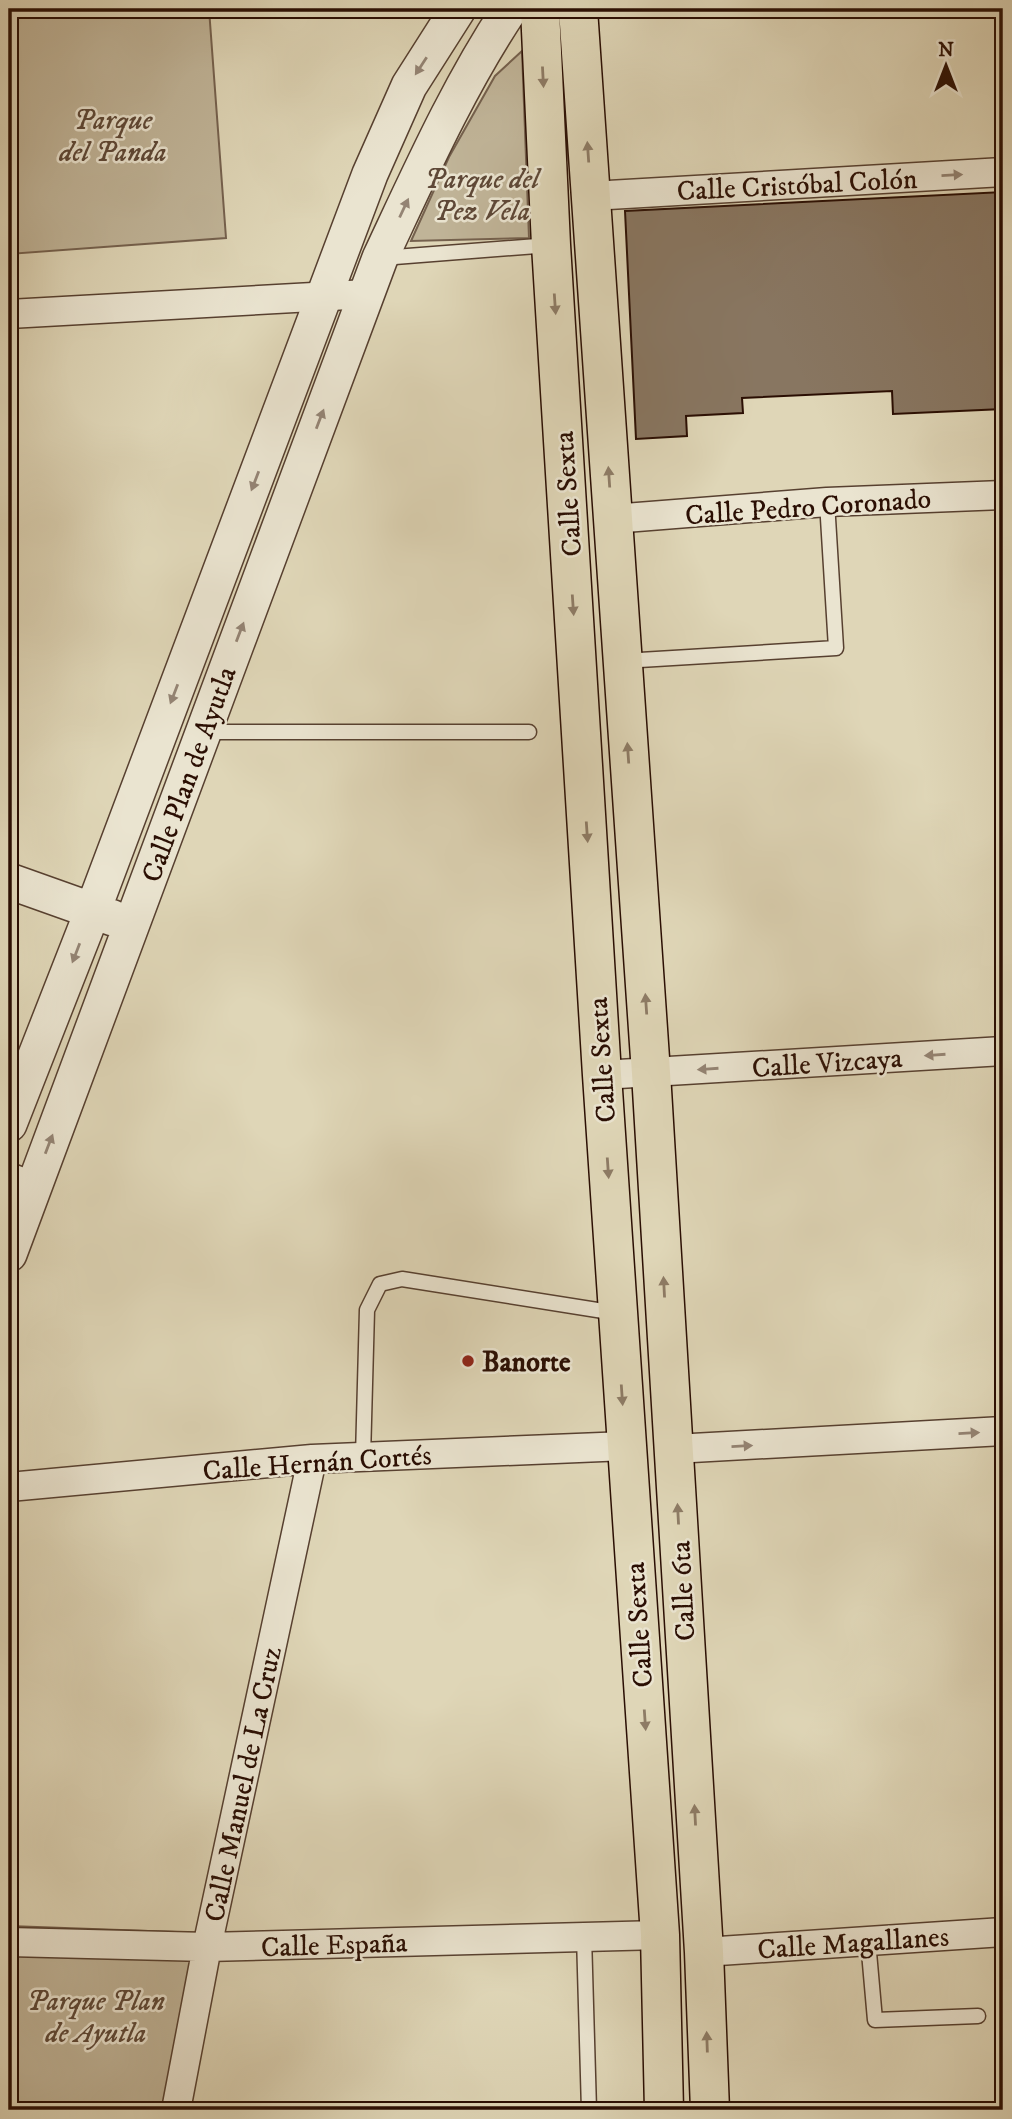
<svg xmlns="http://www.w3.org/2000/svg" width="1012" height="2119" font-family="'IM FELL DW Pica',serif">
  <rect width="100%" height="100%" fill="#dfd6b7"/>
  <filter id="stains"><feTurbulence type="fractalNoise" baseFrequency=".00286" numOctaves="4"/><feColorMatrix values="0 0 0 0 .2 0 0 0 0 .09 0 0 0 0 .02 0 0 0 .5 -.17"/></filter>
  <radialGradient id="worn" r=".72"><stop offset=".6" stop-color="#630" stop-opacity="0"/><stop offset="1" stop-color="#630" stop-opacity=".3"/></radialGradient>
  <path fill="#c0b498" stroke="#75614e" stroke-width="2" d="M9,9H209L226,238L9,254Z
    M522,51L529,238L411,241L449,157L495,76Z
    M9,1926L203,1933L164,2110H9Z"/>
  <path fill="#887661" stroke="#2a0e03" stroke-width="2" d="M1003,192V409L893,414L892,391L742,398L743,413L686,416L687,436L636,439L625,211Z"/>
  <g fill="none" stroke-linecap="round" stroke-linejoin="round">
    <g stroke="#574030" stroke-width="17">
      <path id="service" d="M382,258L550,245
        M623,661L836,648L827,502
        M204,732H529
        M363,1457L367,1310L380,1284L402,1279L616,1313
        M584,1936L589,2110
        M868,1941L875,2020L978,2016"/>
    </g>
    <g stroke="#574030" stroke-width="31">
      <path id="minor" d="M591,196L1003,172
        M9,314L367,294
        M612,519L827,502L1003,495
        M602,1075L1003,1051
        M9,1177L33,1186
        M674,1449L1003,1431
        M9,1487L312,1459L626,1446
        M9,1942L207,1947L660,1935
        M704,1952L1003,1932
        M176,2110L207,1947L312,1459"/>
    </g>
    <g stroke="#574030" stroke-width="38">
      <path id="tertiary" d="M9,881L113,918
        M9,1124L93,910L370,174L409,86L458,9
        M9,1254L380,258C420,173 458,87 510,9"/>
    </g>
    <g stroke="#2a0e03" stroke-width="41">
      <path id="primary" d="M540,9L551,245L602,1075L660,1935L664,2110
        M578,9L651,1073L704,1952L710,2110"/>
    </g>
    <use href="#service" stroke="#eae4d0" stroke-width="14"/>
    <use href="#minor" stroke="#eae4d0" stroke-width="28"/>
    <use href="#tertiary" stroke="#eae4d0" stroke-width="35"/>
    <use href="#primary" stroke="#dfd6b7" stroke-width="38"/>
  </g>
  <defs><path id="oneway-solid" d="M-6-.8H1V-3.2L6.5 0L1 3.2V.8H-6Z" transform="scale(1.75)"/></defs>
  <g fill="#948474">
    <use href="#oneway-solid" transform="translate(421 66) rotate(123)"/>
    <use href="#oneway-solid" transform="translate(952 175) rotate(-3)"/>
    <use href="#oneway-solid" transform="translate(404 208) rotate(-65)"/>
    <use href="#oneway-solid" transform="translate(320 419) rotate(-69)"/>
    <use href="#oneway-solid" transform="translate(255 481) rotate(111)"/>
    <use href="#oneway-solid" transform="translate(240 632) rotate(-69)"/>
    <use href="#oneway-solid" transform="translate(174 694) rotate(111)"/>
    <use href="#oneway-solid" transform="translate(76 953) rotate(111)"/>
    <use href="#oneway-solid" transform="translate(935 1055) rotate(176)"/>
    <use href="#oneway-solid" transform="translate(708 1069) rotate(176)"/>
    <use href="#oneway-solid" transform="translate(49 1144) rotate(-69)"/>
    <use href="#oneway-solid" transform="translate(969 1433) rotate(-3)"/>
    <use href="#oneway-solid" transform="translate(742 1446) rotate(-3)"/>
  </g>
  <g fill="#8e7c66">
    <use href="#oneway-solid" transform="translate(543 77) rotate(87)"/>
    <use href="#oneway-solid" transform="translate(588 152) rotate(-94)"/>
    <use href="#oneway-solid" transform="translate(555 304) rotate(86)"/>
    <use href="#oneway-solid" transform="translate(609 477) rotate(-94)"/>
    <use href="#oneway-solid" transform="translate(573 605) rotate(86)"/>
    <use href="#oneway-solid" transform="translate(628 753) rotate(-94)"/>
    <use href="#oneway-solid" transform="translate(587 832) rotate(86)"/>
    <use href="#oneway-solid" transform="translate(646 1004) rotate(-94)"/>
    <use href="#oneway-solid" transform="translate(608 1168) rotate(86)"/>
    <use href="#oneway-solid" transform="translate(664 1287) rotate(-93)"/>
    <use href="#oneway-solid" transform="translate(622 1395) rotate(86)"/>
    <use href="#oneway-solid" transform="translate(678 1514) rotate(-93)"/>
    <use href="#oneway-solid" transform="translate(645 1720) rotate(86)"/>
    <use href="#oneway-solid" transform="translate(695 1815) rotate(-93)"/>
    <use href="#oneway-solid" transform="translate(707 2042) rotate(-92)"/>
  </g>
  <circle fill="#8f2418" stroke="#eae4d0" stroke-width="2.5" cx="468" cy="1361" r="7"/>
  <g text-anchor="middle" stroke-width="5" stroke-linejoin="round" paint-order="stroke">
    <g font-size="28" font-style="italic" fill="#5e4837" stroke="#eae4d0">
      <text x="113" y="129">Parque<tspan x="113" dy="32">del Panda</tspan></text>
      <text x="482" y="188">Parque del<tspan x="482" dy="32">Pez Vela</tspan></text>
      <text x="96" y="2010">Parque Plan<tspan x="96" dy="32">de Ayutla</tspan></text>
    </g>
    <g font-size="28" fill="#2a0e03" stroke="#eae4d0">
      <text transform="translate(797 184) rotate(-3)" y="10">Calle Cristóbal Colón</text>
      <text transform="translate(567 494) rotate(-94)" y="10">Calle Sexta</text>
      <text transform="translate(808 506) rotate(-4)" y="10">Calle Pedro Coronado</text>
      <text transform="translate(188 774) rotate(-70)" y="10">Calle Plan de Ayutla</text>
      <text transform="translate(601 1060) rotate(-94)" y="10">Calle Sexta</text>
      <text transform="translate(827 1062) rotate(-4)" y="10">Calle Vizcaya</text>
      <text transform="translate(317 1462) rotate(-4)" y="10">Calle Hernán Cortés</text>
      <text transform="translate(682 1591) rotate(-93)" y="10">Calle 6ta</text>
      <text transform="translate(638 1625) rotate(-94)" y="10">Calle Sexta</text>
      <text transform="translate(242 1784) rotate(-78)" y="10">Calle Manuel de La Cruz</text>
      <text transform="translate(853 1942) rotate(-4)" y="10">Calle Magallanes</text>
      <text transform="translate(334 1944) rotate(-2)" y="10">Calle España</text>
    </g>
    <g font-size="28" font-weight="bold" fill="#2a0e03" stroke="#eae4d0" text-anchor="start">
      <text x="482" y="1371">Banorte</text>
    </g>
  </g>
  <rect width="1012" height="2119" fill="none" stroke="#dfd6b7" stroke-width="35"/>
  <rect x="10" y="10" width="991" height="2098" fill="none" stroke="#2a0e03" stroke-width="3.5"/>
  <rect x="18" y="18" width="977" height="2084" fill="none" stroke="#2a0e03" stroke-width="2"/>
  <g transform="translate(946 66)" stroke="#eae4d0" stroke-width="5" paint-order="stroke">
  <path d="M0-5L12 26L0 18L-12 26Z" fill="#2a0e03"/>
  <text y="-10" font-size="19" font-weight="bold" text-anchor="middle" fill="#2a0e03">N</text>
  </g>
  <rect width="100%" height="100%" filter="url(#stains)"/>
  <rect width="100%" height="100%" fill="url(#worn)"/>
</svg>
